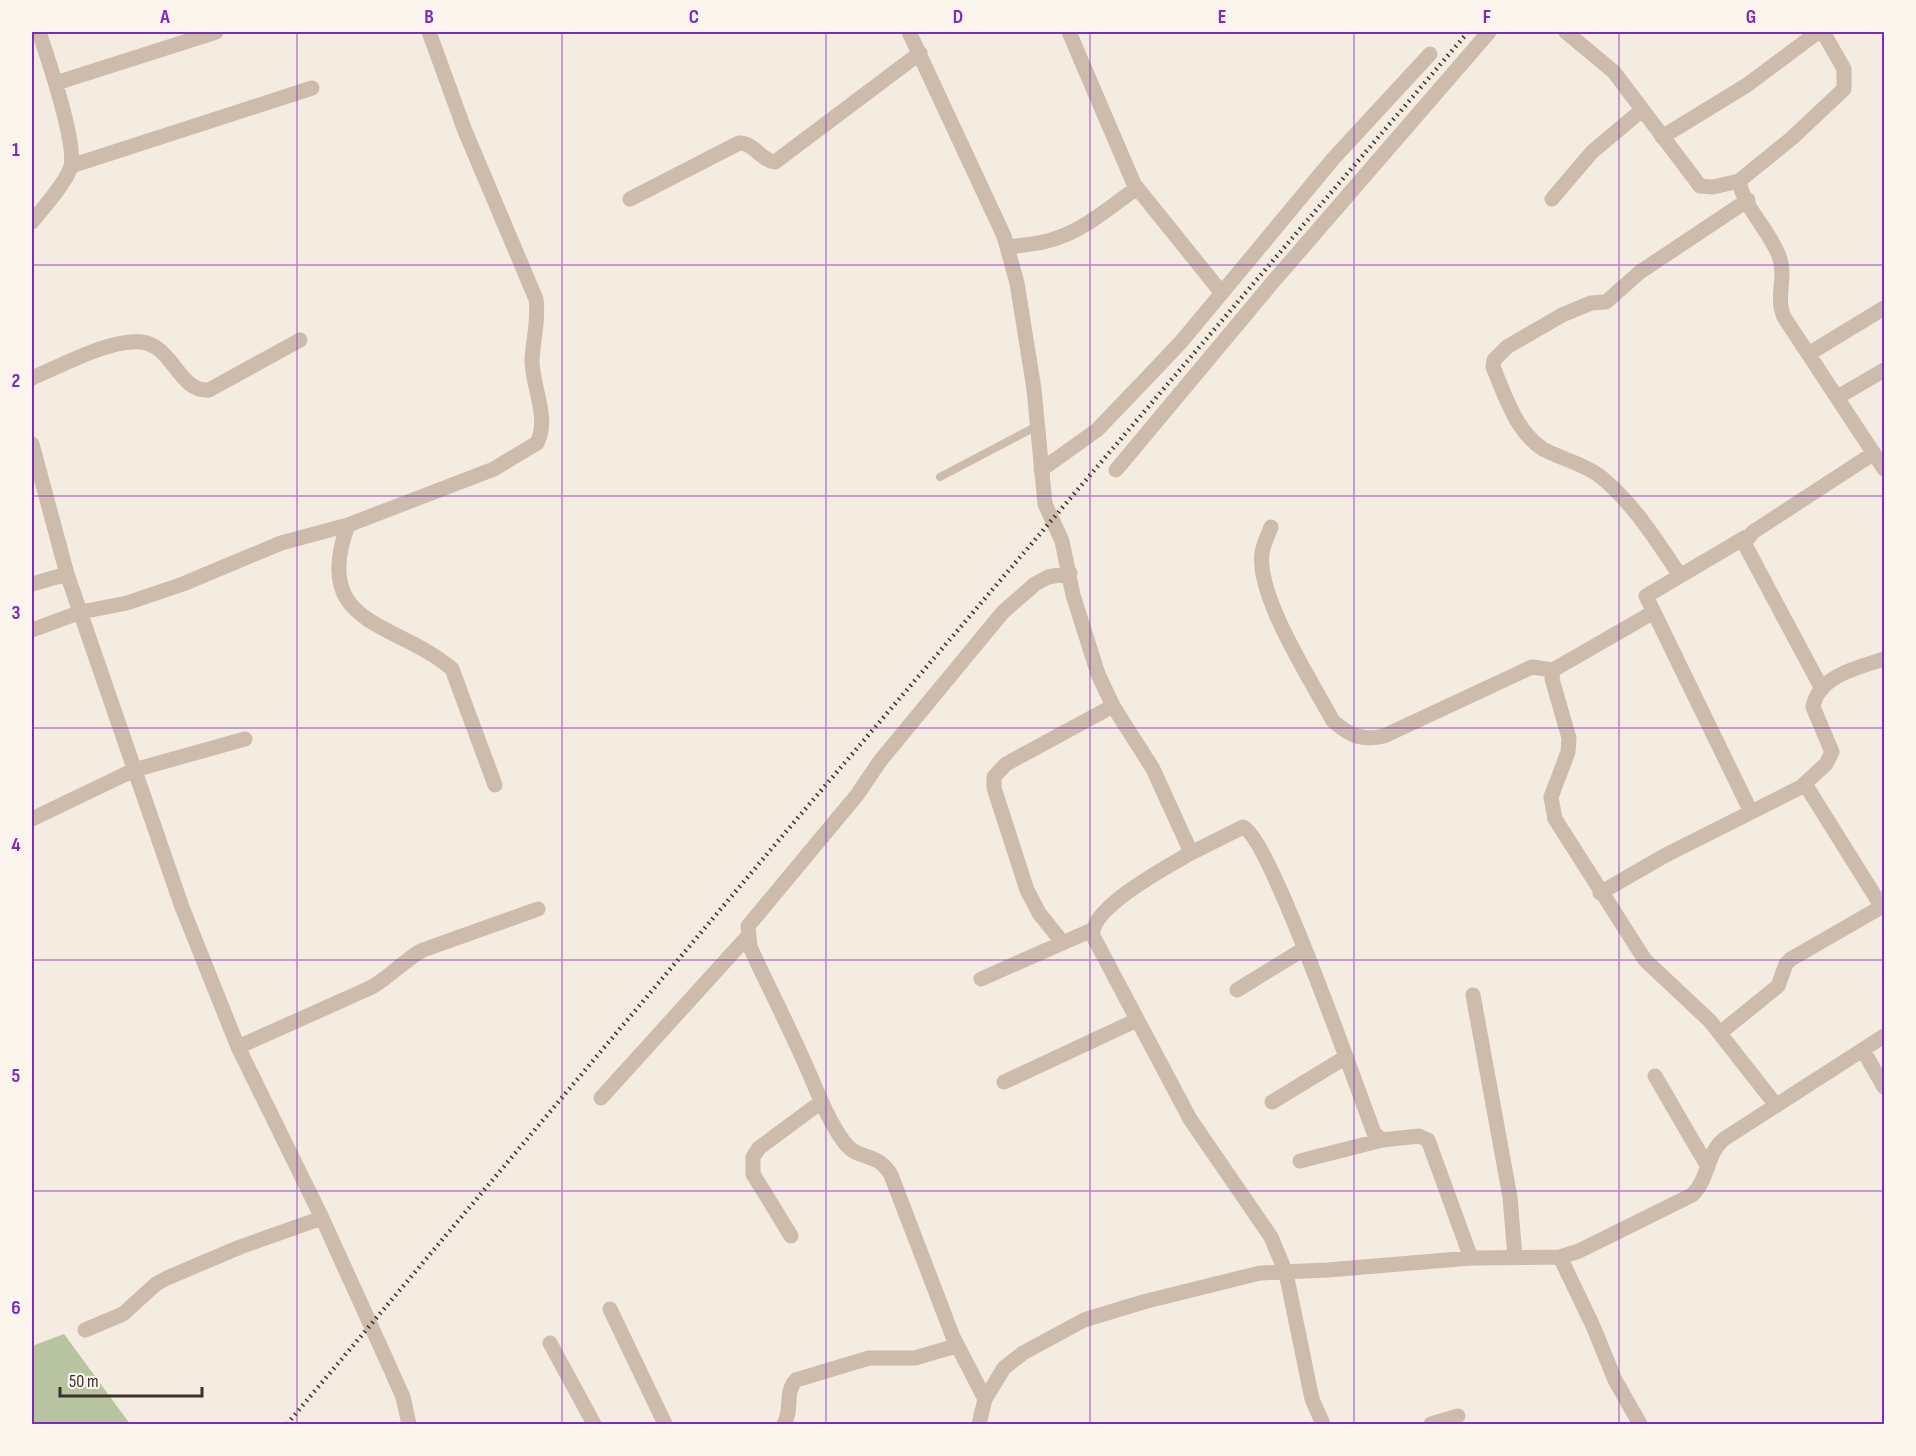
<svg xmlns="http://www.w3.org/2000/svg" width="1916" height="1456" font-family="'Sofia Sans Condensed',sans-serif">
  <rect width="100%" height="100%" fill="#f4ebe1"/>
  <path fill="#b8c4a0" d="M64,1334L130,1424H32V1346Z"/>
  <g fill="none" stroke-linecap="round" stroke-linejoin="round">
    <path stroke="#cdbbac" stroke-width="8" d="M940,477L1037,426"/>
    <path stroke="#cdbbac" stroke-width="15" d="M909,32L1004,236L1017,283L1034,389L1045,504L1062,541L1073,595L1098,674L1113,706L1153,769L1189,848L1187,855C1166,868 1089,908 1093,936L1190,1119L1271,1237L1286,1273L1312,1399L1323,1424
      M1069,32L1134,184L1221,292
      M1566,32L1614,72L1700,186L1713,187L1739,181
      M1823,32L1844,69V89L1792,138L1739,181C1744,208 1770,231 1779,256C1787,276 1775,297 1784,317L1884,469
      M56,83L216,32
      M1662,137L1747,85L1818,32
      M71,166L312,88
      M630,199L739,143C755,143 760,160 775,162L920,53
      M1552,199L1592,152L1642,110
      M32,222C43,208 67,182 71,166C76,140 48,59 39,32
      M1008,247C1023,245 1040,244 1054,239C1085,230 1111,206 1137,188
      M1810,353L1884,308
      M32,378C61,366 109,339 141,342C173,345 179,393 209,390L300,340
      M1838,397L1884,370
      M32,444L67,574L182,907L238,1047L322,1218L387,1361L403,1397L409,1424
      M1041,470L1097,430L1144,381L1181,342L1333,159L1430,54
      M1116,470L1272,283L1489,32
      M348,525C310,627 396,621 452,669L495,785
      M1271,527C1268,535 1263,545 1262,553C1256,596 1312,682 1333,721C1350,736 1362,741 1384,736L1532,667L1553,670
      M1746,537L1646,596L1751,812
      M1679,574C1656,540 1634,504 1601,477C1585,464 1561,459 1543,449C1516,432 1505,395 1493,367L1494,360L1507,347L1562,315L1591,303L1606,302L1640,272L1748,200
      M32,584L67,574
      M1652,613L1553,670L1552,679L1569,738L1568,752L1551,797L1555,819L1645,960L1710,1021L1776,1105
      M32,630L81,612L127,603L183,584L281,543L348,525L494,469L537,443C550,418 532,387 532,360C533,339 539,320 536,299L465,131L429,32
      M1822,689L1744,543L1753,532L1874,453
      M32,819L134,770L245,739
      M1187,855L1243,827C1270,838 1358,1091 1374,1133L1382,1140L1419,1136L1428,1140L1471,1258
      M1600,893L1664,856L1801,787L1826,764L1832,752L1813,707C1818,676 1859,667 1884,659
      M1062,942L1039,913L1027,890L994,788V777L1006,764L1113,706
      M981,979L1092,930
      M1237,990L1304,949
      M1473,995L1510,1197L1515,1257
      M1720,1033L1778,986L1786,964L1791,959L1876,910L1880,904L1805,784
      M238,1047L372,987C391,976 404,960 423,950L538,909
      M1863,1050L1884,1087
      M1655,1076L1708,1167
      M1004,1082L1137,1020
      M601,1098L747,937
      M1272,1102L1346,1057
      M1300,1161L1382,1140
      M791,1236L753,1174V1157L759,1148L821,1102
      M1560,1257L1593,1326L1615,1380L1640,1424
      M610,1309L665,1424
      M85,1330L123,1314L156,1284L167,1278L240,1247L322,1218
      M550,1343L594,1424
      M985,1399L953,1337L891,1175C876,1150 859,1162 844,1142C826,1117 816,1088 803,1059C786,1021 767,984 750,947L748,926L857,795L880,761L1003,612L1035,584L1048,577L1070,573
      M784,1424C793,1410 784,1392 796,1380L869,1358H915L956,1346
      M979,1424L985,1399L1004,1368L1023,1353L1084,1320L1143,1302L1260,1273L1328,1270L1471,1258L1560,1257L1579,1251L1692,1195C1709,1179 1706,1154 1724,1139L1884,1036
      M1431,1424L1458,1416"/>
    <path stroke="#3b302b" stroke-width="4.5" stroke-dasharray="1.5 4.5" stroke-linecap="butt" d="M287,1424L784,834L1468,32"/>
  </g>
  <path fill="none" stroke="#7b2cbf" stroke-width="1.5" stroke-opacity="0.55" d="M297,32V1424M562,32V1424M826,32V1424M1090,32V1424M1354,32V1424M1619,32V1424M32,265H1884M32,496H1884M32,728H1884M32,960H1884M32,1191H1884"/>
  <rect width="1916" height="1456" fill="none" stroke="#fbf5ee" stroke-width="66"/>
  <path d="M60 1387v9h142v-9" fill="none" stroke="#3b302b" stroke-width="3"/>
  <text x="69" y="1387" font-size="18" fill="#3b302b" stroke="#fbf5ee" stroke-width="4.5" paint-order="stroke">50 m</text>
  <rect x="33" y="33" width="1850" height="1390" fill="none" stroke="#7b2cbf" stroke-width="2"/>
  <g font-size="20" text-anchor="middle" font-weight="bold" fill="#7b2cbf">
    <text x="165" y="23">A</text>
    <text x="429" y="23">B</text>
    <text x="694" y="23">C</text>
    <text x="958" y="23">D</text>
    <text x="1222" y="23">E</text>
    <text x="1487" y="23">F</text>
    <text x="1751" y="23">G</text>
    <text x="16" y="156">1</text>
    <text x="16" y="387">2</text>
    <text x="16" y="619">3</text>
    <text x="16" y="851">4</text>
    <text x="16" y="1082">5</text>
    <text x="16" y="1314">6</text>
  </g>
</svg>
